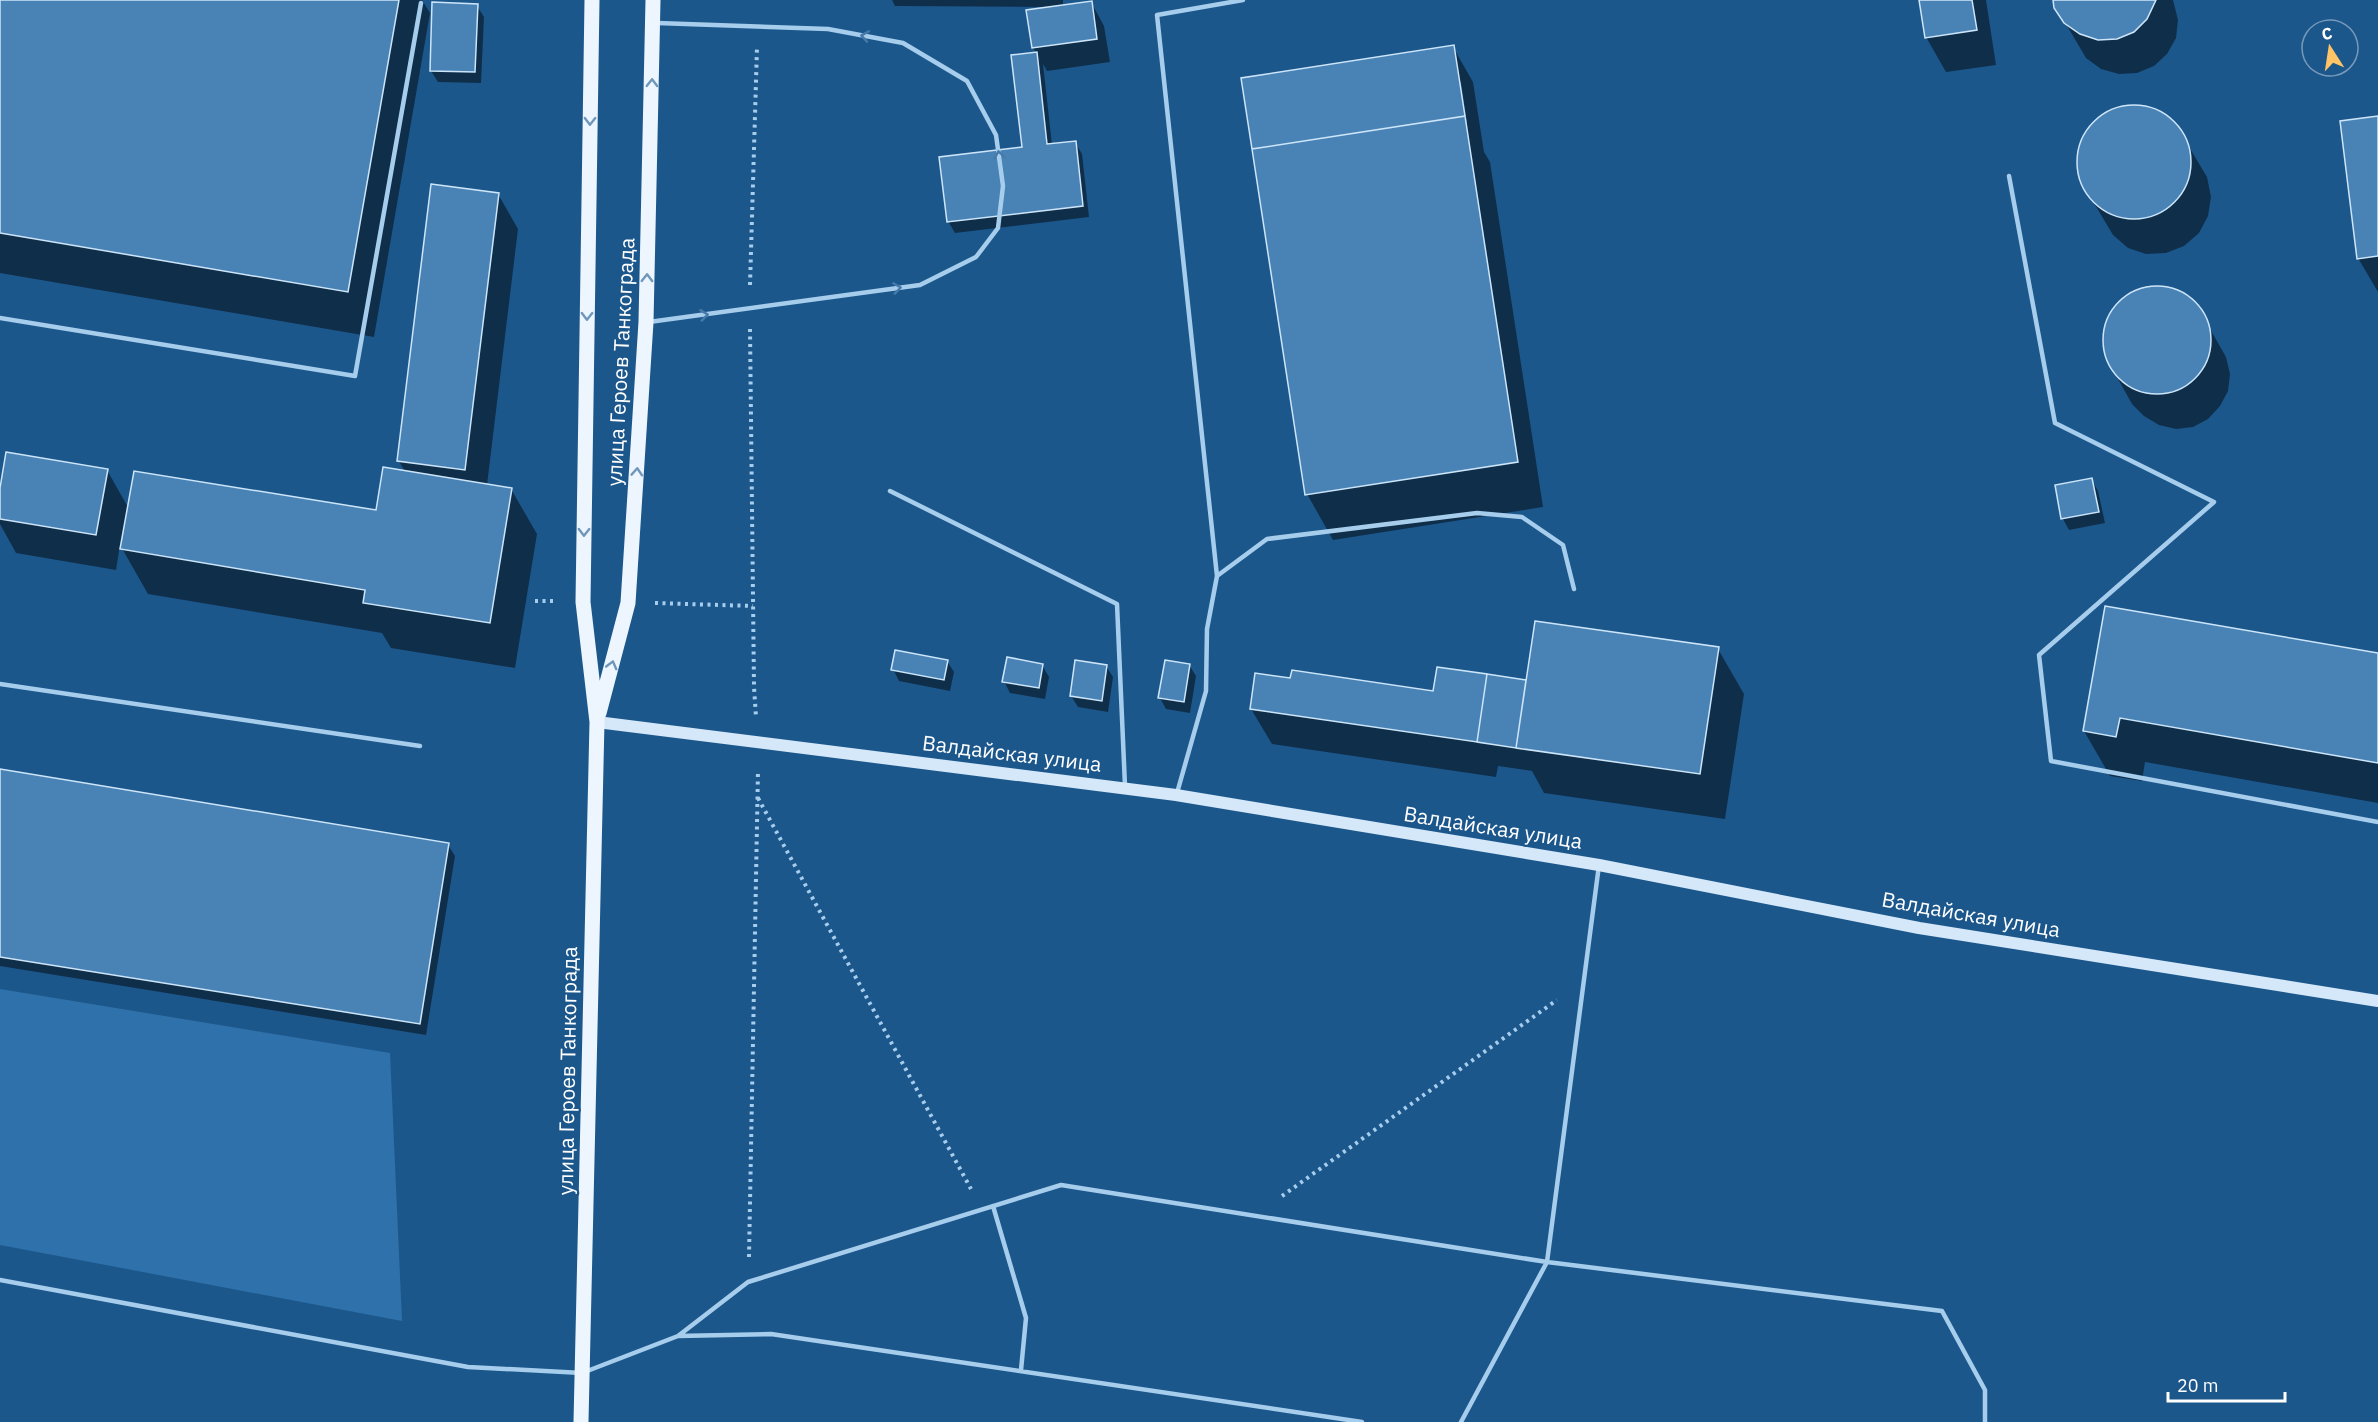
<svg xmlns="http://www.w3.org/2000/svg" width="2378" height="1422" font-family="'IBM Plex Sans',sans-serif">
  <rect width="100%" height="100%" fill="#1c578c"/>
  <path fill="#2f71aa" d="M0,989L390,1053L402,1321L0,1245Z"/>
  <path fill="#0007" fill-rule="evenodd" d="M0,0H422L430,13L374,337L0,273Z
    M892,0H1063V6L1091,2L1104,26L1110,62L1047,71L1043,64L1052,145L1075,142L1082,154L1089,217L955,233L948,221L1024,148L1037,54L1033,48L1046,7L895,6Z
    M1920,0H1986L1996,65L1946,72L1926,37Z
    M2054,0H2173L2178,20L2176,38L2167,54L2154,66L2137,73L2119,74L2101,69L2086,58L2056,7Z
    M477,6L484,17L481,83L438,82L431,71Z
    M1453,47L1473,82L1484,152L1490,162L1543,507L1333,540L1307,494ZM1458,82H1461L1467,123H1465Z
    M2123,107H2143L2161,113L2176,125L2207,177L2211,197L2208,216L2199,233L2184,246L2166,253L2146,254L2128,248L2113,235L2082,183L2078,163L2081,144L2090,127L2105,114Z
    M2378,117V292L2358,258Z
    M498,194L518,229L487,485L511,489L537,534L515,668L391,648L382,633L148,594L120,545L116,570L16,553L0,524V497L107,470L129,509L377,512L405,472L399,461Z
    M2150,288L2167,289L2183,295L2197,306L2226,357L2230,374L2228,391L2220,406L2208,419L2193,427L2176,429L2159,425L2144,416L2132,404L2112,368L2105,352V334L2109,318L2119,303L2133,293Z
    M2092,480L2098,491L2105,523L2069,530L2063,519Z
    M2106,608L2378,655V803L2145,762L2142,781L2110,776L2084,731Z
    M1718,649L1744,694L1725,819L1544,793L1532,771L1498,766L1496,777L1272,744L1251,709L1434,692L1525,681L1527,684Z
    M947,661L954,672L950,691L899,681L893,669Z
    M1042,665L1049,677L1045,699L1010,693L1004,681Z
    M1189,665L1196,676L1190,713L1166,709L1160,698Z
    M1106,666L1113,677L1108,712L1078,707L1071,696Z
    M0,770L448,845L455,856L426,1035L0,966Z"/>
  <path fill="#4983b6" stroke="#cde5f9" stroke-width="1.5" d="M0,0H399L348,292L0,233Z
    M1919,0H1972L1977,30L1925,38Z
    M2053,0H2156L2147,19L2134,32L2117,39L2098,40L2080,34L2064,23L2054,8Z
    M1092,1L1097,39L1032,48L1026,10Z
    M432,2L478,4L475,72L430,71Z
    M1454,45L1465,116L1252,149L1241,78Z
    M1037,52L1047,144L1076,141L1083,206L947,222L939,157L1022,147L1011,55Z
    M2077 162a57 57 0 1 1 114 0a57 57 0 1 1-114 0Z
    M1465,116L1518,462L1305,495L1252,149Z
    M2378,116V256L2357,259L2340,121Z
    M431,184L499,193L465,470L397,461Z
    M2103 340a54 54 0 1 1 108 0a54 54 0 1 1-108 0Z
    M6,452L108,469L96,535L0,519V488Z
    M383,467L512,488L490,623L363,603L365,590L120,549L134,471L376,510Z
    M2092,478L2099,512L2061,519L2055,485Z
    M2105,606L2378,653V763L2120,718L2116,737L2083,731Z
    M1535,621L1719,647L1700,774L1516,748Z
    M895,650L948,660L944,680L891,670Z
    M1007,657L1043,664L1039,688L1002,682Z
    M1075,660L1107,665L1102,701L1070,696Z
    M1165,660L1190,664L1184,702L1158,698Z
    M1437,667L1487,674L1477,742L1250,709L1255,673L1290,678L1292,670L1433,691Z
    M1487,674L1526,680L1516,748L1477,742Z
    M0,769L449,843L420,1024L0,957Z"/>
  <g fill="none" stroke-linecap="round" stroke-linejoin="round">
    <path stroke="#a7cded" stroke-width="4" stroke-dasharray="3 4.5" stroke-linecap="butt" d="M750,285L757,47
      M750,329L754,687L756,717
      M535,601H557
      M655,603L753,606
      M758,798L971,1189
      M1282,1196L1557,1000
      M749,1257L758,770"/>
    <path stroke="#a7cded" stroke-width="4.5" d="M2009,176L2055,423L2214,502L2039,655L2051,761L2378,822
      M0,318L355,376L421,3
      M649,322L920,285L976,257L998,228L1003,186L996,135L967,81L903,43L828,29L657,23
      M890,491L1117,604L1125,786
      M1217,576L1157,15L1243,0
      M0,684L420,746
      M1177,793L1206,691L1207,629L1217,576L1267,539L1477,513L1522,517L1563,545L1574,589
      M993,1206L1026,1318L1021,1370
      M0,1280L468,1367L582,1373L678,1336L748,1282L1061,1185L1547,1262L1942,1311L1985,1390V1422
      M678,1336L771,1334L1362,1422
      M1461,1422L1547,1262L1599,865"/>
    <path stroke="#d4e8f9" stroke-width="12" d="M597,722L1176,795L1599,865L1919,928L2378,1001"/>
    <path stroke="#edf6ff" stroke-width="15" d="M599,713L628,603L646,322L653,0
      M581,1422L597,722L583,602L592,0"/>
  </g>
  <defs><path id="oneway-chevron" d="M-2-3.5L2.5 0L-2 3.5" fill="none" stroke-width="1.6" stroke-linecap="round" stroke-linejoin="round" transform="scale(1.5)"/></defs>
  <g stroke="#467aa9">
    <use href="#oneway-chevron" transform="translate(865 36) rotate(-170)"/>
    <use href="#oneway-chevron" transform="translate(999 155) rotate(-99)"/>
    <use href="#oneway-chevron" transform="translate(897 288) rotate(-8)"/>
    <use href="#oneway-chevron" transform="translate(704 315) rotate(-7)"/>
  </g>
  <g stroke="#7097ba">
    <use href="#oneway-chevron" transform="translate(652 83) rotate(-89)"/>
    <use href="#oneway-chevron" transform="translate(590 121) rotate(91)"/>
    <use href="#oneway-chevron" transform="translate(647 278) rotate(-89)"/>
    <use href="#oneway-chevron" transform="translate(587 316) rotate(91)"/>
    <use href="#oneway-chevron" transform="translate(637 472) rotate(-86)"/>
    <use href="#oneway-chevron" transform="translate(584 532) rotate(91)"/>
    <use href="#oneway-chevron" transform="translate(612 665) rotate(-75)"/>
  </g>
  <g text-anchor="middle" stroke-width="4.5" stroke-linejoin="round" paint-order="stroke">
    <g font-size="21" fill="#fff" stroke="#1c578c">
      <text transform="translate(621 362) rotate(-87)" y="7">улица Героев Танкограда</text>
      <text transform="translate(1012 754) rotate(7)" y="7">Валдайская улица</text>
      <text transform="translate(1493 828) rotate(9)" y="7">Валдайская улица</text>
      <text transform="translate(1971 915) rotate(10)" y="7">Валдайская улица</text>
      <text transform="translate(568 1071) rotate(-89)" y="7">улица Героев Танкограда</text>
    </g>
  </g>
  <g transform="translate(2330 48) rotate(348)"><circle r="28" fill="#1c578c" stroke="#779aba" stroke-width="1.5"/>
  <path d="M0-4.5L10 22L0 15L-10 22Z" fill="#fec465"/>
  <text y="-9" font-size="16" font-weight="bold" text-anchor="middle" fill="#ffffff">С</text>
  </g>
  <path d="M2168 1392v9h117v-9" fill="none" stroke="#ffffff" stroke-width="3"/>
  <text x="2177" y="1392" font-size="18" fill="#ffffff" stroke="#1c578c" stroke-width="4.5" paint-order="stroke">20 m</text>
</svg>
